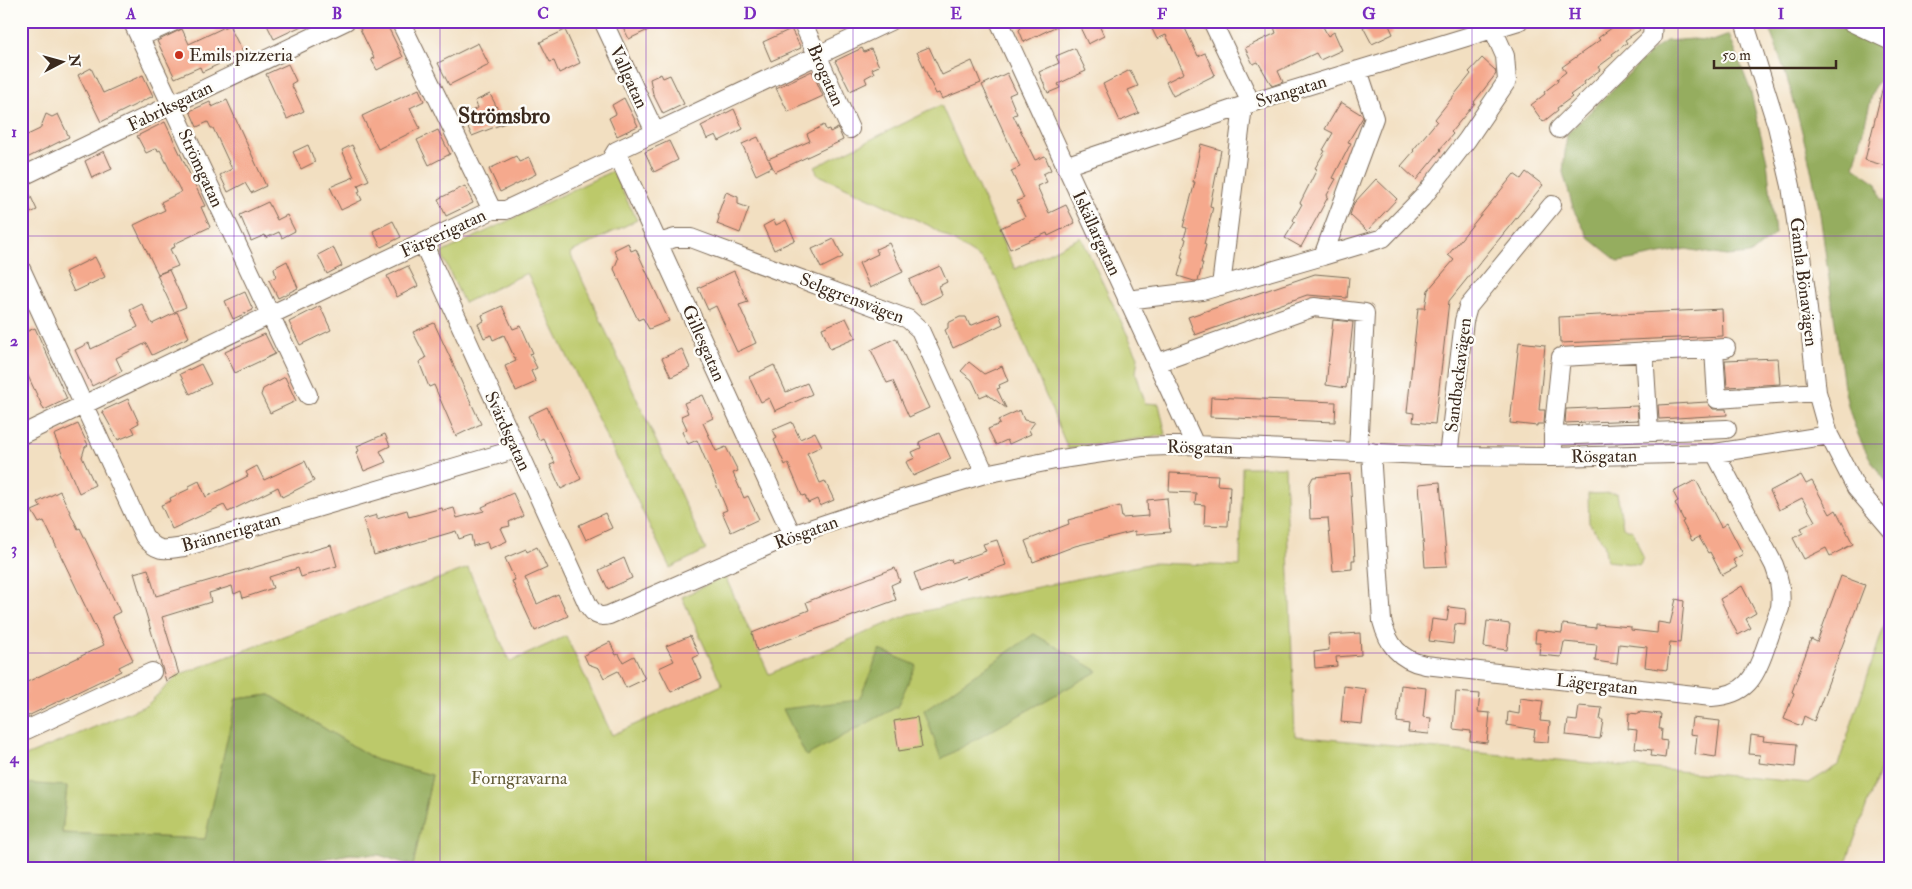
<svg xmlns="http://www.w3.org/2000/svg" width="1912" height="889" font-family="'IM FELL Double Pica',serif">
  <rect width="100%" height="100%" fill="#fdfcf7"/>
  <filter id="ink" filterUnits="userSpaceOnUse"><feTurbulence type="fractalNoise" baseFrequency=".02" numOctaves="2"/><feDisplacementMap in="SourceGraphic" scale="10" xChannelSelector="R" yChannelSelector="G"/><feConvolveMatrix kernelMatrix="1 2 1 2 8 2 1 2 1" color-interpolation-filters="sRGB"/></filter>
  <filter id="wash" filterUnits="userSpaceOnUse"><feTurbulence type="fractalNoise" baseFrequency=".0096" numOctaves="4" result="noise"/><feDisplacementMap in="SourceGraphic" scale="20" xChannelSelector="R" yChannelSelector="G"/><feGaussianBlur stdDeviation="1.12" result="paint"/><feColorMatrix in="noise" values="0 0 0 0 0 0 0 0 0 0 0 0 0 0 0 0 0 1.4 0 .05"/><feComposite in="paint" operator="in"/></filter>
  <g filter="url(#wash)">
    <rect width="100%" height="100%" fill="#f2dfc1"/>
    <path fill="#bcc96b" stroke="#7c7a44" d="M941,105L1015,269L1081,237L1138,357L1136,373L1145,403L1159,404L1166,435L1068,449L997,279L981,259L928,225L817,174L815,167Z
      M612,171L637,220L570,253L706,550L670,568L527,273L464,303L441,253Z
      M1242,467H1285L1295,736L1809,783L1838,765L1891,605V739L1844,868H420L413,866L432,775L376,760L270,695L236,699L206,839L62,833L67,787L21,783V758L147,705L178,675L468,568L510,662L566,636L612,735L722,685L682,597L725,576L769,674L910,614L1152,563L1240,566Z
      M1617,493L1623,527L1633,531L1643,557L1640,565L1607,561L1604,543L1589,523L1588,494Z"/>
    <path fill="#95ad5f" stroke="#686c3e" d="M1766,21H1832L1891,46V68L1874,87L1854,167L1877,183L1881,199L1891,201V487C1865,458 1851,424 1844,387L1819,207C1806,143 1791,81 1766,21Z
      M1875,21H1891V32L1876,25Z
      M1729,35L1750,89L1767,161L1775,234L1751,254L1726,256L1686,249L1619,262L1589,238L1574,211L1563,172L1567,134L1653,50L1666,41L1693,39L1713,41Z
      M1034,634L1098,671L941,759L924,710Z
      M880,650L916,665L897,707L806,756L783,709L859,700Z
      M270,695L376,760L432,775L413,866L379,855L350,854L272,868H23L21,866V783L67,786L62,833L205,839L236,699Z"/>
    <g id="blocks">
      <path fill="#f5a98d" d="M265,21H312L274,39Z
        M374,21H385L403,57L377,70L371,59L374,58L360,29Z
        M620,21H667L629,39Z
        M1029,21H1067L1024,42L1019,30L1021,28L1020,26Z
        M1077,21H1097L1104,36L1088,44Z
        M1148,21H1194L1184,26L1198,56L1205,53L1215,75L1173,96L1166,82L1184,73L1166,35L1157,39Z
        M1272,21H1320L1328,36L1334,32L1342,50L1320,60L1316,53L1278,71L1283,82L1272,86L1258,62L1253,64L1245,48L1276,33Z
        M1375,21H1387L1393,34L1372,44L1363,27Z
        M1610,21H1634L1640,30L1625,40L1627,43L1612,54L1613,56L1598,67L1600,70L1584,82L1585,84L1570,95L1572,97L1557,108L1558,110L1543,122L1531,105L1545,94L1544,92L1558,81L1557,79L1566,72L1562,67L1600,40L1598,38L1613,27Z
        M229,25L243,53L202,72L200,67L175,78L157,41L182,29L189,44Z
        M791,29L801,48L771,61L763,42Z
        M565,30L580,63L559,73L554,61L550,62L540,42Z
        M478,43L489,65L449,85L438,63Z
        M929,47L942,75L972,61L981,83L942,99L939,93L936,94L917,52Z
        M862,48L864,52L871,49L879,66L872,69L874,73L865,78L867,83L850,91L835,61Z
        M1075,48L1086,71L1058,84L1060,88L1048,93L1039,72L1059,63L1056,56Z
        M1482,58L1495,70L1496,74L1474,102L1475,103L1451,132L1453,134L1440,149L1441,150L1416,180L1401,166L1414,151L1413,150L1437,121L1435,119L1471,74L1469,72Z
        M288,64L296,81L291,84L304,111L287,119L266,74Z
        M91,68L103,93L143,75L153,96L101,122L78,75Z
        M1130,70L1138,86L1128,90L1139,113L1120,121L1103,84Z
        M812,71L823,96L788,112L776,88Z
        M1007,73L1016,92L1009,95L1017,114L1013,115L1035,160L1045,156L1051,170L1043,174L1047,182L1037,186L1049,213L1066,205L1075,223L1048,236L1047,233L1010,249L1000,228L1025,217L1017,201L1024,198L1011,171L1020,167L982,85Z
        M661,74L663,78L670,75L684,104L663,114L653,94L650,79Z
        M1886,74H1891V146L1886,166L1865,160Z
        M419,89L424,101L410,108L420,128L378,149L362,116Z
        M490,94L505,123L472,136L462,115L478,108L475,101Z
        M624,98L638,126L617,136L609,118L616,114L612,105Z
        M227,100L266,186L251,193L245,183L228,192L220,175L232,169L213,128H211L208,122L197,127L190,111L210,102L212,107Z
        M1341,102L1362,115L1363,117L1348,142L1351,143L1333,178L1336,179L1327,195L1328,197L1301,247L1285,238L1295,222L1293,220L1302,204L1300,203L1317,169L1315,168L1325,151L1323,150L1333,133L1325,129Z
        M734,109L743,129L719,141L716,135L707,139L701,126Z
        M46,114L52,117L58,114L69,137L21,161V138L40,129Z
        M165,122L205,206L201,207L210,227L174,244L175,247L170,249L178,266L158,274L134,225L165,210L161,202L181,192L160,150L158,151L157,148L146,153L137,136Z
        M824,125L826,130L829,129L830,132L838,128L843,140L775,172L769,160L772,167L756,175L742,144L758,137L768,159L810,141L807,134Z
        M438,130L450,154L429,165L417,140Z
        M669,141L678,160L654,172L645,152Z
        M1201,144L1221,150L1210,206L1213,207L1204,244L1206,245L1201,263H1203L1198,281H1194L1178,276L1183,259L1181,258L1186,239L1184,238L1187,228L1183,227L1195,182H1193Z
        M308,145L315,162L301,169L293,152Z
        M352,145L369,180L358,185L360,191L358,192L362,200L341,210L330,187L354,177L342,150Z
        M104,151L112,169L92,178L85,161Z
        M516,156L519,162L529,158L536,174L500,192L489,169Z
        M1526,172L1543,185L1449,301L1435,424L1413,422L1414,413L1407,412L1418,308H1425L1428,290L1454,260L1448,255L1514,174L1521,179Z
        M1376,179L1397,199L1367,231L1350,215L1354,203Z
        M26,186L37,210L21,217V187Z
        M465,186L473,203L446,216L438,199Z
        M726,192L738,197V204L749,208L740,233L717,224L719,218L718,214Z
        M268,202L277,220L287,215L295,231L282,238L279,232L266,238L265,235L251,241L240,215Z
        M774,220L776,225L786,220L795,240L774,250L763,226Z
        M393,221L401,237L381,247L373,231Z
        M834,239L843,257L821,268L812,249Z
        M628,243L631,251L636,249L669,321L649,329L643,318L638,320L614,269L618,259L614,250Z
        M889,243L903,272L870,288L859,263L878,254L876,249Z
        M333,247L342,266L327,274L318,255Z
        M95,257L105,277L74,292L65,272Z
        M287,261L298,288L278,298L269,280L276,277L274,268Z
        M408,266L418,286L397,297L387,276Z
        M940,266L947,282L939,286L942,295L921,305L909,280Z
        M169,270L186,307L174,312L157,275Z
        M734,271L748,302L739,305L756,343L737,352L716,306L708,310L698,288Z
        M1315,274L1349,277L1347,298L1307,295L1195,335L1188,317Z
        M245,292L253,310L233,319L225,301Z
        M142,304L152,324L177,312L189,337L152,355L146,343L116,358L122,371L92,386L75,350L89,343L91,349L138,327L130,310Z
        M320,306L331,330L300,345L289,322Z
        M502,306L513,329L521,326L533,353L530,354L537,368L531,371L536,382L516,391L505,366L516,361L504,335L493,340L491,335L484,338L478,324L484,321L482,315Z
        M1722,309L1723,336L1560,343L1559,317Z
        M999,314L1003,324L953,348L945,330L948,328V323L960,317H966L970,326Z
        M846,318L856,338L830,349L822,328Z
        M1333,320L1353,322L1346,388L1326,385Z
        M434,323L481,424L456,436L434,385L429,387L419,362L426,358L413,332Z
        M35,328L67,399L44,410L21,361V334Z
        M265,334L275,354L235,373L225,352Z
        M896,338L929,408L909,417L893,381L887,383L871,350Z
        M1519,342L1545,345L1539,410H1545L1544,424H1537V426L1510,423Z
        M682,349L690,368L671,377L662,358Z
        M1778,358L1780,384L1727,387L1725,360Z
        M969,362L984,374L1002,366L1008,381L999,385L1000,388L997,389L1006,408L987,394L980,397L972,380L961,371Z
        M201,364L211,384L190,394L180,374Z
        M774,365L786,392L807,383L812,394L775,411L769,398L761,402L749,377Z
        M285,377L296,401L270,413L261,395L263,389Z
        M703,395L713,418L703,423L716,451L726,447L738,471L733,473L744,498L748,496L759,519L731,532L722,512L727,510L697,440L688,444L682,432L687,429L681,416L688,413L684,403Z
        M1211,397L1336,402L1335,422L1210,417Z
        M128,399L139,423L132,427L135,433L118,440L102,411Z
        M1707,402L1713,409H1726L1727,415L1659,419L1658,405Z
        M1637,406L1638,420L1565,423L1566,409Z
        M547,407L581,479L561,489L550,465L555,463L543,438L539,440L537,436L528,416Z
        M1020,410L1024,420L1035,422L1029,430L1031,434L1009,444L1007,440L996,445L988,429L1000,424L998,420Z
        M792,422L800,439L815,432L822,446L807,453L820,483L825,481L834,500L820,506L817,499L808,503L805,495L802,496L788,463L785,465L774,440L777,438L773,430Z
        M78,424L88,445L85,447L82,457L95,485L79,493L54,435Z
        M939,433L951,459L913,476L906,462L915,458L912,452L921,448L919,442Z
        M385,434L390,446L380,451L386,462L364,471L356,452L359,451L357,446Z
        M305,461L314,481L282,497L278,487L228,512L224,505L172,529L161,505L171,501L170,498L189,489V486L199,481L206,497L248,476L246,472L257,466L264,480Z
        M1170,473L1218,475L1217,485L1230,486L1228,526L1204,525L1205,505L1195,504L1196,493L1169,492Z
        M1350,474L1355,560H1352V569L1333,571L1328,518L1310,519L1309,485L1313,477Z
        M1801,475L1806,484L1812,481L1830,514L1836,510L1853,544L1830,556L1826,548L1804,559L1793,538L1803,533L1801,528L1815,521L1802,498L1779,510L1770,491Z
        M1696,480L1721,527L1727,523L1743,554L1733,560L1737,567L1722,575L1710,552L1708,553L1699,537L1692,541L1682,522L1684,521L1675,503L1678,501L1673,492Z
        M1440,482L1447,566L1425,567L1419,484Z
        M60,491L78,529L80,528L120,612L112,616L133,660L119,667L121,671L28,716L25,714L21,707V685L104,645L44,521L39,523L32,511L41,507L38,502Z
        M513,493L523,515L509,522L510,526L501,528L507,541L489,549L487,542L473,546L471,535L459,539L456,531L374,555L363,519L377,515V519L407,510L409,517L442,508L443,511L454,508L457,518L484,511L482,507Z
        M1167,498L1170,532L1135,535V531L1075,546L1033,562L1025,541L1069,524L1068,520L1120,506L1122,518L1148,516L1147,500Z
        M605,513L612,528L586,540L579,525Z
        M997,540L1006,565L966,579L965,576L921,593L914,573L951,559L952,563L986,551L983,544Z
        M331,545L337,566L301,577L298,568L269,577L273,588L243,598L241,591L234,594L232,586L209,593L211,602L162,617L179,674L166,681L134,573L148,569L156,596Z
        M537,547L547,568L525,578L537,604L558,594L568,616L535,631L512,581L515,580L505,558L526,549L527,552Z
        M624,558L632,578L608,589L599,570Z
        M895,568L900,581L891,585L896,600L757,651L752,633L809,610L806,602Z
        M1841,576L1865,585L1814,721L1804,716L1801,726L1784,719L1794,693L1792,692L1811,639L1817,642Z
        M1742,586L1756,613L1746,619L1751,628L1738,635L1720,599Z
        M1676,599L1684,601L1680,643L1670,642L1667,670L1645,667L1647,647L1619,644L1617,664L1595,661L1597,645L1564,642L1561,657L1539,655L1540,643H1535L1536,630L1562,633L1563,624L1596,628V624L1631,627V630L1657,633L1658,622L1670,624Z
        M1449,607L1466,609L1465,625L1455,624L1453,644L1429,641L1432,619L1447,621Z
        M1487,621L1510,624L1507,650L1484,647Z
        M1360,633L1361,655L1336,657L1337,666L1315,668L1314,652L1329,650L1328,635Z
        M690,636L699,655L693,658L702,678L671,692L659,668L674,661L666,646Z
        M610,642L616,655L619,654L623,662L634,656L645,679L626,688L618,671L604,678L599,668L588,664L584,655Z
        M1401,685L1426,688L1423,717L1431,718L1429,734L1408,732L1409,724L1397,722Z
        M1344,686L1366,689L1362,724L1341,722Z
        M1456,692L1480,694L1478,712L1490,713L1487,743L1470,741L1471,731L1453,729Z
        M1520,698L1543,701L1540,721L1550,722L1548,742L1533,741L1535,730L1507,725L1508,712L1519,714Z
        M1579,706L1602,708L1600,720H1603L1600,739L1566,735L1568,720L1577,721Z
        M1640,712L1661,714L1659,729H1662L1661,740L1667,741L1665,758L1651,756L1652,750L1635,748L1637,730L1628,729L1629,713L1639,714Z
        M917,717L922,747L899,751L894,721Z
        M1692,718L1720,721L1716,757L1695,754L1697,735L1690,734Z
        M1751,735L1764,737L1763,741L1797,744L1795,767L1759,763L1760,755L1749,754Z"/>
    </g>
  </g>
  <g filter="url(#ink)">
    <use href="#blocks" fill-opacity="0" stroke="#7b6957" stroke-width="1"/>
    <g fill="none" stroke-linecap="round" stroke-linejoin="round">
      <g stroke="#7b6957" stroke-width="20">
        <path id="minor" d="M132,21L308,395
          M400,21L492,210
          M603,21L655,132
          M802,21L850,129
          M999,21L1195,445
          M1212,21L1251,103
          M1744,21L1777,126L1791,186L1806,291L1817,392L1829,435L1856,488L1891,529
          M1849,21L1891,41
          M140,37L175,21
          M1559,129L1652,37L1653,21
          M616,151L792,535
          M1065,166L1251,103L1519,21
          M21,177L346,21
          M423,243L588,605C594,614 598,618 609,615L792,535L882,505L985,474L1055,460L1142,447L1195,445L1448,456L1553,457L1715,453L1829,435
          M659,243L675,238H691L908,319L920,330L985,474
          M1323,256L1383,238L1423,197L1467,140L1507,81L1505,56L1493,29
          M21,269L144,536C157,553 165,550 184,547L517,449
          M1221,286L1243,106
          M1127,300L1202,291L1323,256L1374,118L1358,70
          M1714,349L1717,399L1817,392
          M1644,352L1649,432
          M1157,363L1314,307L1365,313L1358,452
          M21,435L270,315L492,210H506L610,161L616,151L890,21
          M1553,436L1727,429
          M1371,452L1382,621C1388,644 1399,660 1425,665L1712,697C1746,695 1755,678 1765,649C1770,635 1775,621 1780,608C1782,592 1780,580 1774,565L1715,453
          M1448,456L1464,321L1468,307L1552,205
          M1553,457V436L1561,357L1726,348
          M21,724L24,731L152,672"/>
      </g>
      <use href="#minor" stroke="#fff" stroke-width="18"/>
    </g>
  </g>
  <path fill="none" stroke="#7b2cbf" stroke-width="1" stroke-opacity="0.55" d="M234,21V868M440,21V868M646,21V868M853,21V868M1059,21V868M1265,21V868M1472,21V868M1678,21V868M21,236H1891M21,444H1891M21,653H1891"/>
  <circle fill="#c8321e" stroke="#fdfcf7" stroke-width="2" cx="179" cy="55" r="5"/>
  <g text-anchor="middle" stroke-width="5" stroke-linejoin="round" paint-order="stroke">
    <g font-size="18" fill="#3b2a1e" stroke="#fdfcf7" text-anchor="start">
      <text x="189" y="61">Emils pizzeria</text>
    </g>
    <g font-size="18" fill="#3b2a1e" stroke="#fdfcf7">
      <text transform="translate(826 75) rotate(66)" y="6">Brogatan</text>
      <text transform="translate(629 77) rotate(65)" y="6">Vallgatan</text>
      <text transform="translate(1291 91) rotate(-17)" y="6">Svangatan</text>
      <text transform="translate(170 106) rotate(-26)" y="6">Fabriksgatan</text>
      <text transform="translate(201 168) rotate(65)" y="6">Strömgatan</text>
      <text transform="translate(443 233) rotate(-25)" y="6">Färgerigatan</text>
      <text transform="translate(1097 233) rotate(65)" y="6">Iskällargatan</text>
      <text transform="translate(1804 282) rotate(83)" y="6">Gamla Bönavägen</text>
      <text transform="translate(852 298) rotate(21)" y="6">Selggrensvägen</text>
      <text transform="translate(704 343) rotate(66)" y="6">Gillesgatan</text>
      <text transform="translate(1458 375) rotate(-83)" y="6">Sandbackavägen</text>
      <text transform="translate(508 431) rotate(65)" y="6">Svärdsgatan</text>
      <text transform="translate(1200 447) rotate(1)" y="6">Rösgatan</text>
      <text transform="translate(1604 456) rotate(-1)" y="6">Rösgatan</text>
      <text transform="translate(231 532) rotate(-16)" y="6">Brännerigatan</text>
      <text transform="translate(806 532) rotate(-20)" y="6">Rösgatan</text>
      <text transform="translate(1597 684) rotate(6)" y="6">Lägergatan</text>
    </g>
    <g font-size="18" fill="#625a35" stroke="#fdfcf7">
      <text x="519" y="784">Forngravarna</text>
    </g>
    <g font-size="22" font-weight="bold" fill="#3b2a1e" stroke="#fdfcf7">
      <text x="504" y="123">Strömsbro</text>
    </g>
  </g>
  <rect width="1912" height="889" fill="none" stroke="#fdfcf7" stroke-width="55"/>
  <g transform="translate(62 62) rotate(84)" stroke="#fdfcf7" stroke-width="4" paint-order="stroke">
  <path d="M0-4L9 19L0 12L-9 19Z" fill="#3b2a1e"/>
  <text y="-8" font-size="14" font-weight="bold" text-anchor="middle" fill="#3b2a1e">N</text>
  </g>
  <path d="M1714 60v8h122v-8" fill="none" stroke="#3b2a1e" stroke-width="2.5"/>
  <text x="1722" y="60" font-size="15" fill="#3b2a1e" stroke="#fdfcf7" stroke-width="4" paint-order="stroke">50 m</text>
  <rect x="28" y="28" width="1856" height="834" fill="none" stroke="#7b2cbf" stroke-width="2"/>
  <g font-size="16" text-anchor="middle" font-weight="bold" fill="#7b2cbf">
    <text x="131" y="19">A</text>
    <text x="337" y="19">B</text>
    <text x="543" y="19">C</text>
    <text x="750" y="19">D</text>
    <text x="956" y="19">E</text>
    <text x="1162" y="19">F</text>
    <text x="1369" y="19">G</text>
    <text x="1575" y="19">H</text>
    <text x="1781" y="19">I</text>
    <text x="14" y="137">1</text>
    <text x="14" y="346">2</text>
    <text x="14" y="554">3</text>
    <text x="14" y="763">4</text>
  </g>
</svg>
